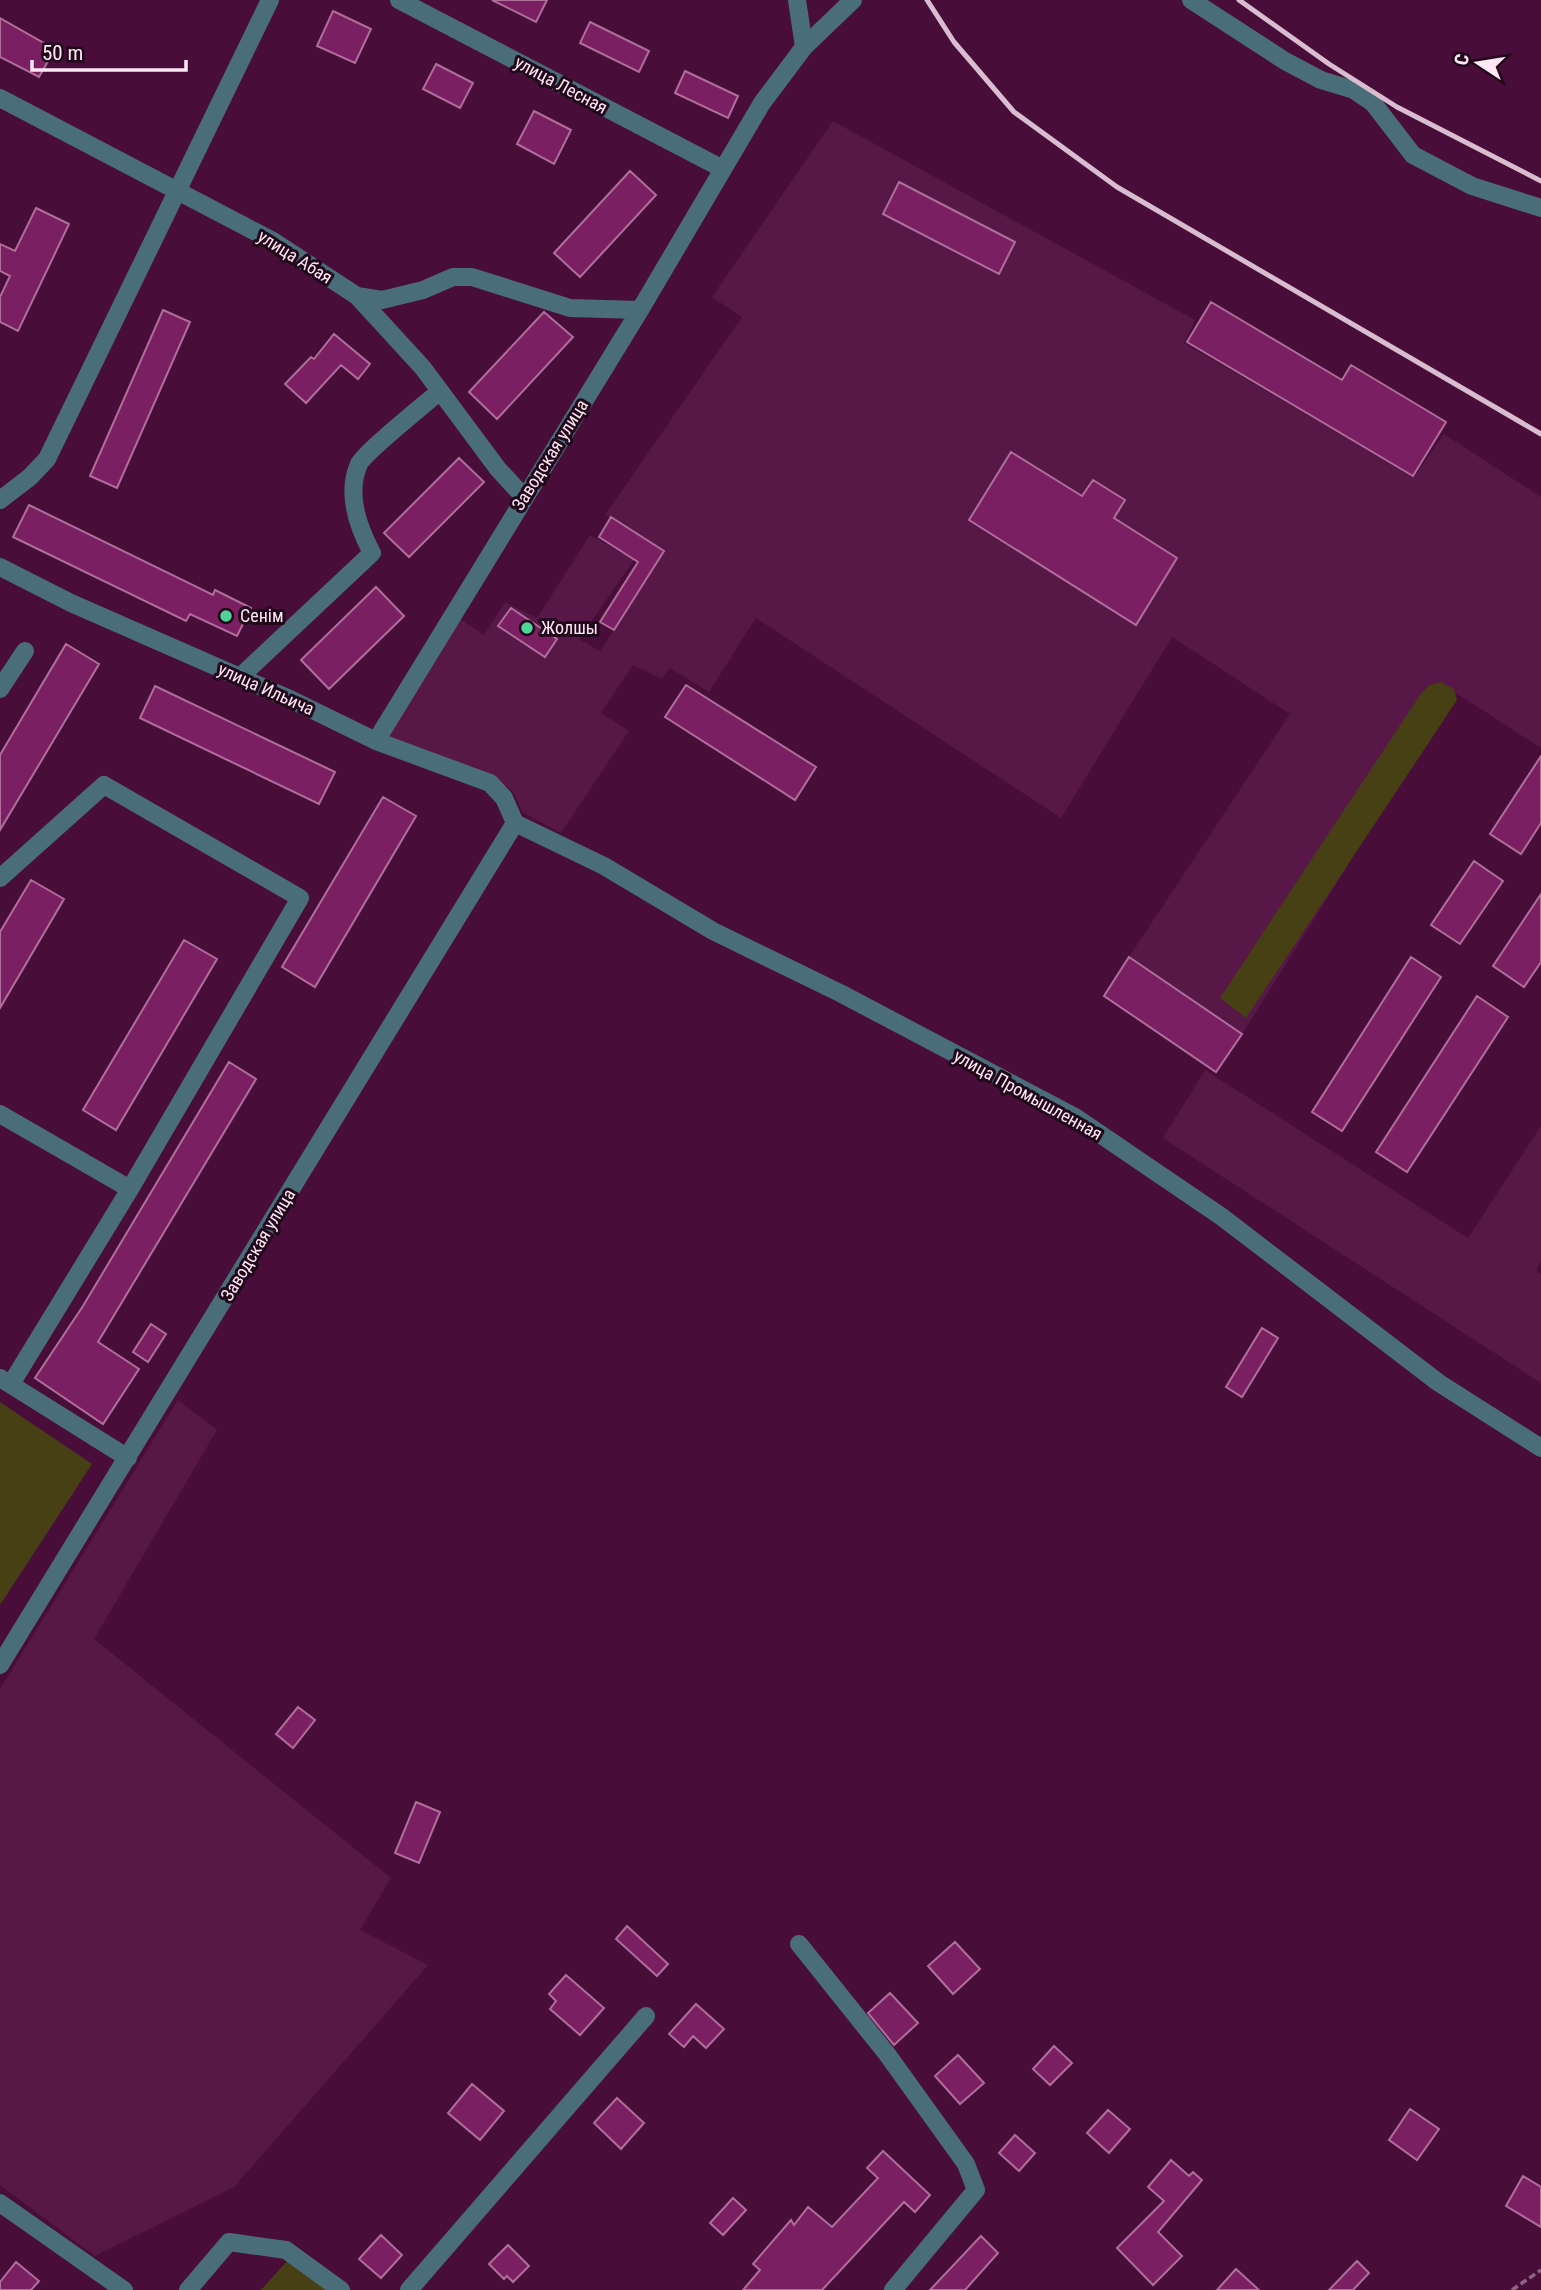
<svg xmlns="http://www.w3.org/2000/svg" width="1541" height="2290" font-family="'Roboto Condensed',sans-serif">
  <rect width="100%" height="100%" fill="#480e39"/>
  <path fill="#571747" d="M833,121L1195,320L1184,343L1414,477L1444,434L1541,497V748L1456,693L1242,1034L1129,957L1290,714L1172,637L1061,818L756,618L709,692L670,668L662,679L633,665L601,713L629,731L561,833L522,812L514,793L494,776L475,767L376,741L447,610L484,635L505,602L537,618L590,535L634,560L579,639L600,651L664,552L605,515L742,317L712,297Z
    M1205,1070L1468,1238L1541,1126V1261L1536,1270L1541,1274V1383L1163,1138Z
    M178,1400L217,1430L94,1639L391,1878L360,1930L428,1965L234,2187L95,2256L0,2185V1689Z"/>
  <path fill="#474014" d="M1441,682L1454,689L1457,700L1246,1018L1220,998L1420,695L1429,685Z
    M0,1402L92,1464L0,1605Z
    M288,2260L328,2290H261Z"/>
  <path fill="#7a1f62" stroke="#b06e9a" stroke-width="2" d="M492,0H547L536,22Z
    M333,11L371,29L355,63L317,46Z
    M0,18L49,46L46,53L51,56L39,77L0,57Z
    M590,22L649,51L639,72L580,43Z
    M436,64L473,83L460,108L423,89Z
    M685,71L738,96L728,118L675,93Z
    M534,111L571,130L554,164L517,144Z
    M630,171L656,195L580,277L554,253Z
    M899,182L1015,242L999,274L883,214Z
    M36,208L69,224L18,331L0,322V297L10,276L0,271V244L15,251Z
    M1211,302L1342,380L1351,365L1446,422L1413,476L1187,342Z
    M163,310L190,322L117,488L90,476Z
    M544,312L573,337L497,419L469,392Z
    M334,334L370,364L358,379L341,365L306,403L285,384L311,357L314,359Z
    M1011,452L1082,496L1093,480L1125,500L1114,518L1177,558L1136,625L969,520Z
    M459,458L484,482L409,557L384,533Z
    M29,505L213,595L215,590L251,608L237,636L190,614L186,621L13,537Z
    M611,517L664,551L614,630L600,622L638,562L599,537Z
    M376,587L404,616L329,689L301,660Z
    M511,608L557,639L545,657L498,626Z
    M66,644L99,664L0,830V755Z
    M686,685L816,767L795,800L665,717Z
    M155,686L335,772L319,804L140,718Z
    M1541,756V823L1521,854L1490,834Z
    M383,797L416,816L315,987L282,967Z
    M1474,861L1503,881L1460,944L1431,925Z
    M31,880L64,899L0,1008V932Z
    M1541,894V962L1524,987L1493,966Z
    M184,940L217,959L116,1130L83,1110Z
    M1129,957L1242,1034L1216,1072L1104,996Z
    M1411,957L1441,977L1342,1131L1312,1112Z
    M1477,996L1508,1017L1407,1172L1376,1152Z
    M229,1062L256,1079L98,1342L139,1369L103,1424L35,1378L83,1306Z
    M151,1324L166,1334L148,1362L133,1352Z
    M1262,1328L1278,1338L1242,1397L1226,1387Z
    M298,1707L315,1720L293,1748L276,1734Z
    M416,1802L440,1812L419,1863L395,1853Z
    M627,1926L668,1964L657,1976L616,1939Z
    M955,1942L980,1969L953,1994L928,1966Z
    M566,1975L604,2008L580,2035L550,2009L556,2001L549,1994Z
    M890,1993L918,2023L894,2045L868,2013Z
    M696,2004L724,2029L706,2048L693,2036L684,2047L669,2034Z
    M1054,2046L1072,2063L1050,2085L1033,2069Z
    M958,2055L984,2083L960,2104L935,2076Z
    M472,2084L504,2111L480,2140L448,2113Z
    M617,2098L644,2123L621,2149L594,2123Z
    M1410,2109L1439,2129L1417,2160L1389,2140Z
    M1108,2110L1130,2129L1109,2153L1087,2133Z
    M1015,2135L1035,2153L1019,2171L999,2153Z
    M883,2151L930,2195L915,2212L904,2202L822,2290H743L760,2270L753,2264L791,2220L794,2225L808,2207L832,2227L878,2178L867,2168Z
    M1171,2160L1189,2176L1193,2172L1202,2180L1158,2232L1182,2256L1153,2285L1117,2248L1164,2201L1148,2187Z
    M1523,2176L1541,2187V2227L1506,2206Z
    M733,2198L746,2210L723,2235L710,2223Z
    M381,2235L402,2255L381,2278L359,2259Z
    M981,2236L998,2253L965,2290H930Z
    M508,2245L529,2266L513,2282L507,2276L504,2279L489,2264Z
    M1357,2261L1369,2273L1353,2290H1329Z
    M16,2262L39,2281L31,2290H0V2282Z
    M1236,2269L1259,2290H1217Z"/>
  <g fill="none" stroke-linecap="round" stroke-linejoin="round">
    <path stroke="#906483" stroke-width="3.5" stroke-dasharray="7 3.5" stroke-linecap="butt" d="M1512,2290L1541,2270"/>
    <path stroke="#496d79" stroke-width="18" d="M399,0L723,169
      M797,0L804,47
      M1191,0L1285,61L1321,80L1354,90L1373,103L1413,155L1472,186L1541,208
      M0,98L273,241L357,296L423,368L498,469L524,497
      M357,296L382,300L423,290L453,277H472L570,308L640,310
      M0,500L30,477L47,459L270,0
      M0,567L71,603L292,700L376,741L490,783L504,798L515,823
      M240,677L372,553C358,527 346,493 359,464C365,452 425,404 440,391
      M0,689L25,651
      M376,741L640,310L762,103L804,47L853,0
      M515,823L604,866L713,931L840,993L1075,1117L1222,1217L1439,1383L1541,1448
      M0,878L104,785L300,898L130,1189L11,1384
      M0,1114L130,1189
      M0,1378L128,1458
      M0,1665L515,823
      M799,1944L887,2054L966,2164L976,2190L893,2290
      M0,2203L124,2290
      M188,2290L229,2242L286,2250L341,2290
      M409,2290L646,2016"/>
    <path stroke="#dabcd0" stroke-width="5" d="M927,0L954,42L1014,112L1117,187L1541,434
      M1239,0L1329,64L1397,107L1541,181"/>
  </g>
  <g fill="#50d398" stroke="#21081a" stroke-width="2.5">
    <circle cx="226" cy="616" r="7"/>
    <circle cx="527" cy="628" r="7"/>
  </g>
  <g text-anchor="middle" stroke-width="6" stroke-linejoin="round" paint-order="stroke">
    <g font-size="18" fill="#fee7f5" stroke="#21081a">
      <text transform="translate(561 85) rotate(28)" y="6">улица Лесная</text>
      <text transform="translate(295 257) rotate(32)" y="6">улица Абая</text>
      <text transform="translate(550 455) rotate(-58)" y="6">Заводская улица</text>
      <text transform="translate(266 689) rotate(24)" y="6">улица Ильича</text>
      <text transform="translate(1028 1095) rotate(29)" y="6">улица Промышленная</text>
      <text transform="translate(258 1245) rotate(-59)" y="6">Заводская улица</text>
    </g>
    <g font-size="18" fill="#fee7f5" stroke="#21081a" text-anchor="start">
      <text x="240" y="622">Сенiм</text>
      <text x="541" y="634">Жолшы</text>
    </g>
  </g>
  <g transform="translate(1478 63) rotate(282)" stroke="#21081a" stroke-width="5" paint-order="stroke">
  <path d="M0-5L12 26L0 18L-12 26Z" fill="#fee7f5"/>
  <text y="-10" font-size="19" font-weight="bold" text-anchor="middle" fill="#fee7f5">С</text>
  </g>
  <path d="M32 60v10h154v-10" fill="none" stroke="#fee7f5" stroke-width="3.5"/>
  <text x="42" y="60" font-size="21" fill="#fee7f5" stroke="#21081a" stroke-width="5" paint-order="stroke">50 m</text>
</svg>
